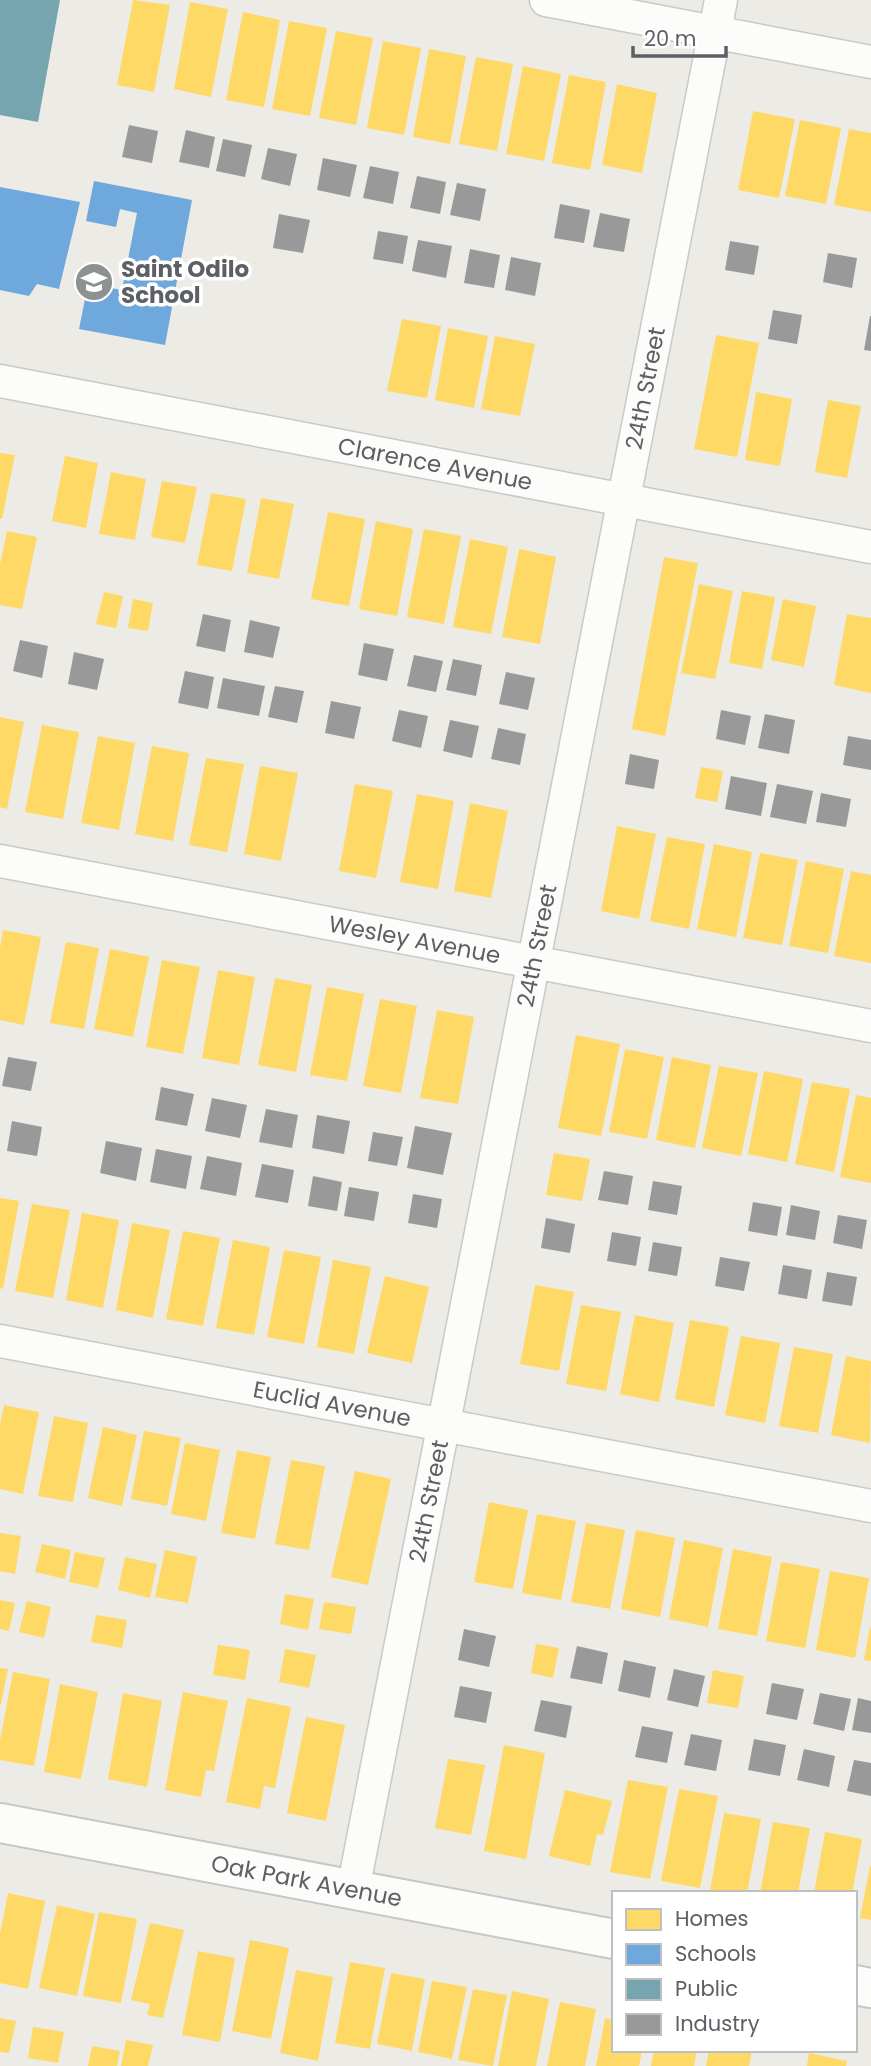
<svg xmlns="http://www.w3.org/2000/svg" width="871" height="2066" font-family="Poppins,sans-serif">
  <rect width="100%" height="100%" fill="#ecebe6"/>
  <path fill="#ffd966" d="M133,0L170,5L154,92L117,85Z
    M190,2L228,9L211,97L174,89Z
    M243,12L280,20L264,107L226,100Z
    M289,21L327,28L310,116L272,109Z
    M336,31L373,38L356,125L319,118Z
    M383,41L421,48L404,135L367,128Z
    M429,49L466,56L450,144L413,137Z
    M476,57L513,64L497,151L459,144Z
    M523,66L561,74L544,161L506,154Z
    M569,75L606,82L590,170L552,163Z
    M617,84L657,93L642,173L602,165Z
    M753,111L795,119L779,198L738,190Z
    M800,120L841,128L826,204L785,196Z
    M849,129L871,133V212L834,205Z
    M402,319L441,326L427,398L387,391Z
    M448,328L488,336L474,408L435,400Z
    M716,335L759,343L737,457L694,449Z
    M495,336L535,344L520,416L481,409Z
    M756,392L792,399L780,466L745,460Z
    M828,400L861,406L847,478L815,472Z
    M0,453L15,455L2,519H0Z
    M65,456L98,463L86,528L52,521Z
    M111,472L146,479L135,540L99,534Z
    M162,481L197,487L185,543L151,537Z
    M211,493L246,499L232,571L197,565Z
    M261,498L294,504L279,579L247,573Z
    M328,512L365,519L349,606L311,599Z
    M376,521L413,529L397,616L359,609Z
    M424,529L461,536L444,624L407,617Z
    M7,531L37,537L22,609L0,605V564Z
    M470,539L508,547L491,634L453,627Z
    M519,549L556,557L540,644L502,637Z
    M664,557L698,563L665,736L632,729Z
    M699,584L733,591L715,679L681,673Z
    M742,591L775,597L762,669L729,663Z
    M104,592L123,596L116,628L96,624Z
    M133,599L153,603L148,631L128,628Z
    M783,599L816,606L804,667L771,660Z
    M847,614L871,618V693L834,685Z
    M0,717L24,722L7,809L0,807Z
    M42,725L79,732L63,819L25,812Z
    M98,736L135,743L119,830L81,823Z
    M152,746L189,753L173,841L135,834Z
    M206,758L244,764L227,852L189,845Z
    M260,766L298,773L281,861L244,854Z
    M701,767L723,771L717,802L695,798Z
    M355,784L393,791L376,878L339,871Z
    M417,794L454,801L438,889L400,882Z
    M470,803L508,811L491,898L454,891Z
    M617,826L656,834L639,919L601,911Z
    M667,837L705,844L689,929L650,921Z
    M714,844L752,852L736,937L697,929Z
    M760,853L798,860L782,945L743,938Z
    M806,861L844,869L828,953L789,946Z
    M851,871L871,875V963L834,956Z
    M3,930L41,937L24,1025L0,1020V948Z
    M66,942L99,948L84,1029L50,1023Z
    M110,949L149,957L133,1037L94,1029Z
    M162,960L200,967L183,1054L146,1047Z
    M218,970L255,977L239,1065L202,1058Z
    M275,978L312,985L296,1072L258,1065Z
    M327,987L364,994L347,1081L310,1075Z
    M380,999L417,1006L401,1093L363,1086Z
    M437,1010L474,1017L458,1104L420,1098Z
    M576,1035L620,1044L601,1136L558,1128Z
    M625,1049L664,1057L647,1139L609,1132Z
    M672,1057L711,1065L695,1148L656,1140Z
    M719,1066L758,1073L741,1156L702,1148Z
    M764,1071L803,1079L787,1162L748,1154Z
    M812,1082L850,1089L834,1172L795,1164Z
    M856,1095L871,1098V1183L840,1177Z
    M554,1153L590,1159L582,1201L546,1195Z
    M0,1198L19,1201L3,1289L0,1288Z
    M32,1204L70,1210L53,1298L15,1291Z
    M82,1213L119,1220L103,1308L66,1300Z
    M132,1223L170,1230L153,1318L116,1310Z
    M183,1231L220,1238L203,1326L166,1319Z
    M233,1240L270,1247L254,1335L216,1328Z
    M284,1250L321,1257L304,1344L267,1337Z
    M333,1260L371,1267L354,1354L317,1347Z
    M385,1276L429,1287L412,1363L367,1353Z
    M535,1285L574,1292L559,1371L520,1364Z
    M581,1305L621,1312L606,1391L566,1384Z
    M635,1315L674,1323L659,1402L620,1394Z
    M690,1320L729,1327L714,1407L675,1399Z
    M741,1336L780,1343L765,1423L725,1415Z
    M794,1347L833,1354L818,1433L779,1426Z
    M846,1356L871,1361L870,1443L831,1435Z
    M4,1405L39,1412L23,1494L0,1489V1424Z
    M54,1416L88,1423L73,1502L38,1496Z
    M103,1427L137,1435L122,1506L88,1498Z
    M144,1431L181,1438L167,1506L131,1499Z
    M185,1443L220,1450L206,1521L171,1514Z
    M237,1450L271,1457L255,1539L221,1533Z
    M291,1460L325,1466L309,1550L275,1544Z
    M355,1471L391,1479L368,1585L331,1577Z
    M489,1502L528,1510L513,1589L474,1582Z
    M537,1514L576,1521L561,1600L522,1593Z
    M586,1523L625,1530L610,1609L571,1602Z
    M636,1530L675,1538L660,1617L621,1609Z
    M0,1533L21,1536L15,1574L0,1571Z
    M684,1540L723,1548L708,1627L669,1619Z
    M42,1544L71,1550L65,1579L35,1572Z
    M733,1549L772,1557L757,1636L718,1629Z
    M165,1550L197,1557L188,1603L155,1597Z
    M75,1552L105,1558L98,1588L69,1582Z
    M125,1557L157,1564L150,1598L118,1590Z
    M781,1562L820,1569L805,1648L766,1641Z
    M830,1571L869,1578L855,1658L816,1650Z
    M285,1594L314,1599L308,1630L280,1624Z
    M0,1600L15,1603L9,1631L0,1629Z
    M27,1601L51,1607L44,1638L19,1632Z
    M324,1602L356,1607L351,1634L319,1629Z
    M96,1615L127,1620L122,1648L91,1642Z
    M870,1627L871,1628V1661L864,1660Z
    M536,1644L559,1648L553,1678L531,1673Z
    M218,1645L250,1650L245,1680L213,1675Z
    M285,1649L316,1655L309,1688L279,1682Z
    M0,1668L8,1669L1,1704H0Z
    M713,1670L744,1676L738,1708L707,1703Z
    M13,1672L50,1679L34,1766L0,1760V1740Z
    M60,1684L98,1692L81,1779L44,1772Z
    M183,1692L228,1701L214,1771L206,1770L201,1797L165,1790Z
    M123,1693L162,1701L147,1787L108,1779Z
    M247,1698L291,1707L275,1788L264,1786L260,1809L226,1802Z
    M306,1717L345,1725L326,1821L287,1813Z
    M504,1745L545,1753L526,1859L484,1851Z
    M448,1759L485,1765L471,1835L435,1828Z
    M628,1780L668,1787L650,1879L610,1872Z
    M679,1789L718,1796L700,1888L661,1881Z
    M565,1790L612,1801L603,1835L597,1834L590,1866L549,1856Z
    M724,1813L761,1819L747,1893L710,1890Z
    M773,1822L810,1828L798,1893H760Z
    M825,1832L862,1839L852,1893H814Z
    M870,1866H871V1920L860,1918Z
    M8,1893L45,1901L28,1989L0,1983V1934Z
    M57,1905L95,1914L77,1996L39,1988Z
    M99,1912L137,1919L121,2003L83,1996Z
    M150,1923L184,1930L163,2018L147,2015L150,2004L131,2000Z
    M250,1940L289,1948L271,2039L232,2031Z
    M198,1951L235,1958L220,2042L182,2035Z
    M350,1962L385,1968L370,2049L335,2043Z
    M296,1970L333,1977L318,2061L280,2053Z
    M391,1973L425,1979L412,2051L377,2044Z
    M432,1981L467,1987L452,2059L418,2052Z
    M473,1989L507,1995L493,2066L458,2060Z
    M512,1991L549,1999L536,2066H498Z
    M560,2002L596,2009L585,2066H547Z
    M0,2018L16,2021L9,2053L0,2052Z
    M605,2018L614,2020V2050H642L639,2066H596Z
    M33,2027L64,2032L58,2063L28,2058Z
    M126,2040L153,2045L148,2066H121Z
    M92,2046L120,2051L117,2066H88Z
    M654,2050H697L694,2066H651Z
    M709,2050H752L749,2066H706Z
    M809,2053L847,2061L846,2066H807Z"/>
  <path fill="#6fa8dc" d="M94,181L192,200L165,345L79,329L88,284L122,290L137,213L120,209L116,227L86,221Z
    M0,187L80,202L59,289L37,284L29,296L0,290Z"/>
  <path fill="#76a5af" d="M0,0H60L38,122L0,115Z"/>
  <path fill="#999" d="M129,125L158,131L152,163L122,157Z
    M186,130L215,137L209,168L179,162Z
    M223,139L252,145L245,177L216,171Z
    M268,148L297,154L290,186L261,179Z
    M323,158L357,165L350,197L317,190Z
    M370,166L399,172L393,204L363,198Z
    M417,176L446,182L440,214L410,208Z
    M457,183L486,189L480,221L450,215Z
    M560,204L590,210L584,243L554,238Z
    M600,213L630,219L624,252L593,247Z
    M279,214L310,220L303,253L273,248Z
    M378,231L408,236L403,264L373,259Z
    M418,240L452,246L446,278L412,271Z
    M730,241L759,246L754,275L725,270Z
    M470,249L500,255L494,288L464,283Z
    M828,253L857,258L852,288L823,282Z
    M511,257L541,263L535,296L505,290Z
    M773,310L802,315L797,344L768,339Z
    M870,316H871V351L864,350Z
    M203,614L231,620L225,652L196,646Z
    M250,620L280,627L273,658L244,652Z
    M20,640L48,646L42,678L13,671Z
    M364,643L394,649L387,681L358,675Z
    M74,652L104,659L97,690L68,684Z
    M414,655L443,661L436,692L407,686Z
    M453,659L482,665L476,696L446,690Z
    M185,671L214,677L208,709L178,703Z
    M506,672L535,678L528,710L499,704Z
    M223,678L265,686L259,716L217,708Z
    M275,686L304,691L297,723L268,717Z
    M331,701L361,707L354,739L325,733Z
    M399,710L428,716L421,748L392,741Z
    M721,710L751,716L745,745L716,739Z
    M765,714L795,720L789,754L758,748Z
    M450,720L479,726L472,758L443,751Z
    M498,728L526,734L520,765L491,759Z
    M848,736L871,740V770L843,765Z
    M630,754L659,760L654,789L625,784Z
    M731,776L767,783L761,816L725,809Z
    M777,784L813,791L806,824L770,817Z
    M821,793L851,799L846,827L816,822Z
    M8,1057L37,1062L31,1091L2,1086Z
    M161,1087L194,1094L187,1126L155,1120Z
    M212,1098L247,1105L240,1138L205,1131Z
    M266,1109L298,1115L292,1148L259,1142Z
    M317,1115L350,1121L344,1154L312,1148Z
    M12,1121L42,1127L37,1156L7,1151Z
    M415,1126L452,1133L443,1175L407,1168Z
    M373,1132L403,1137L397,1166L368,1161Z
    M106,1141L142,1148L136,1181L100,1173Z
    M156,1149L192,1156L186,1189L150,1182Z
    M207,1156L242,1163L236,1196L200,1189Z
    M262,1164L294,1170L288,1203L255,1197Z
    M604,1171L633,1176L628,1205L598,1200Z
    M313,1176L342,1182L337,1211L308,1206Z
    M653,1181L682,1186L677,1215L648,1210Z
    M349,1187L379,1192L374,1221L344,1216Z
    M413,1194L442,1199L437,1228L408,1223Z
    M753,1202L782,1207L777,1236L748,1231Z
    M791,1205L820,1211L815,1240L786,1235Z
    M838,1215L867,1220L862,1249L833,1243Z
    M546,1218L575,1224L570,1253L541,1248Z
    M612,1232L641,1237L636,1266L607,1261Z
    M653,1242L682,1247L677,1276L648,1271Z
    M720,1257L750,1262L744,1291L715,1286Z
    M783,1265L812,1270L807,1299L778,1294Z
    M827,1272L857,1277L852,1306L822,1301Z
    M464,1629L496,1636L489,1667L458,1660Z
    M577,1646L608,1653L602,1684L570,1678Z
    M624,1660L656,1667L650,1698L618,1691Z
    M674,1669L705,1676L698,1707L667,1700Z
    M772,1683L804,1689L797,1720L766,1714Z
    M460,1686L492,1692L486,1723L454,1717Z
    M820,1693L851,1699L844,1731L813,1724Z
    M858,1698L871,1701V1733L852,1730Z
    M541,1700L572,1706L566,1738L534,1731Z
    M642,1726L673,1732L667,1763L635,1757Z
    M691,1734L722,1740L716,1771L684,1765Z
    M754,1739L786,1745L780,1776L748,1770Z
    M804,1749L835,1756L829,1787L797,1780Z
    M854,1760L871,1763V1796L847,1791Z"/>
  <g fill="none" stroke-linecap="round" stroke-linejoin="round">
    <g stroke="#c8c9c8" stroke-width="35">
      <g id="street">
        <path d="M546,0L871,62"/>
        <path id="s1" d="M0,381L871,547"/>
        <path id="s2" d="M0,861L871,1026"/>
        <path id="s3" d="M0,1341L871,1506"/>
        <path id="s4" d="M353,1890L721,0"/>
      </g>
    </g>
    <g stroke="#c7c7c7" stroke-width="42">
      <g id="secondary">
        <path id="s5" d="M0,1823L614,1939"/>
        <path d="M855,1985L871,1988"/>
      </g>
    </g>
    <use href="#street" stroke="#fcfcfb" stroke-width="32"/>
    <use href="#secondary" stroke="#fcfcfb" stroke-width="38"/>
  </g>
  <defs>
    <g id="school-disc" transform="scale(2.0125)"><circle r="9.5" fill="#8e9192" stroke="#fff"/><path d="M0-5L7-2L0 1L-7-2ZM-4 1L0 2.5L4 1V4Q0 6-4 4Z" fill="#fff"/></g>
  </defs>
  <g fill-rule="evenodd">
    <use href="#school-disc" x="94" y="282"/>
  </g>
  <g text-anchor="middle" stroke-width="7" stroke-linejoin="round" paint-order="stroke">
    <g font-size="23" font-weight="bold" fill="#5c6064" stroke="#fff" text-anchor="start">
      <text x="121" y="277">Saint Odilo<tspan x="121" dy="26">School</tspan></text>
    </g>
    <g font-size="23" fill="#5c6064" stroke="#fff">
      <text dy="8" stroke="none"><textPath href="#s4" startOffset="1530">24th Street</textPath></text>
      <text dy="8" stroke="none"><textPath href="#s1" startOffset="443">Clarence Avenue</textPath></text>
      <text dy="8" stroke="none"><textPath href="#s2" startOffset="422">Wesley Avenue</textPath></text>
      <text dy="8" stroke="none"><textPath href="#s4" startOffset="962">24th Street</textPath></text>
      <text dy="8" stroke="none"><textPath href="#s3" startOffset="338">Euclid Avenue</textPath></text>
      <text dy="8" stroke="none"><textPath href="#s4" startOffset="396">24th Street</textPath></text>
      <text dy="8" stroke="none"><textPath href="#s5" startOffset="312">Oak Park Avenue</textPath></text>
    </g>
  </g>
  <rect x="612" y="1891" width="245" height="161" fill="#ffffff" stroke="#bebfc1" stroke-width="2"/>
  <rect x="626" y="1909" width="35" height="21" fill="#ffd966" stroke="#bebfc1" stroke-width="2"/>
  <text x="675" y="1926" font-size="21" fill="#5c6064">Homes</text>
  <rect x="626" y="1944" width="35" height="21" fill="#6fa8dc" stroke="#bebfc1" stroke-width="2"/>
  <text x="675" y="1961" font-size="21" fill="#5c6064">Schools</text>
  <rect x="626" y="1979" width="35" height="21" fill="#76a5af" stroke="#bebfc1" stroke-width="2"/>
  <text x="675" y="1996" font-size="21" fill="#5c6064">Public</text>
  <rect x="626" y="2014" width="35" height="21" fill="#999999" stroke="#bebfc1" stroke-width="2"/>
  <text x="675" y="2031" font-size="21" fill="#5c6064">Industry</text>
  <path d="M633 46v10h93v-10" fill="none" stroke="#5c6064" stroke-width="3.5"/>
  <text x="644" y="46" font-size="21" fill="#5c6064" stroke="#ffffff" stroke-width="5" paint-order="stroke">20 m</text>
</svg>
